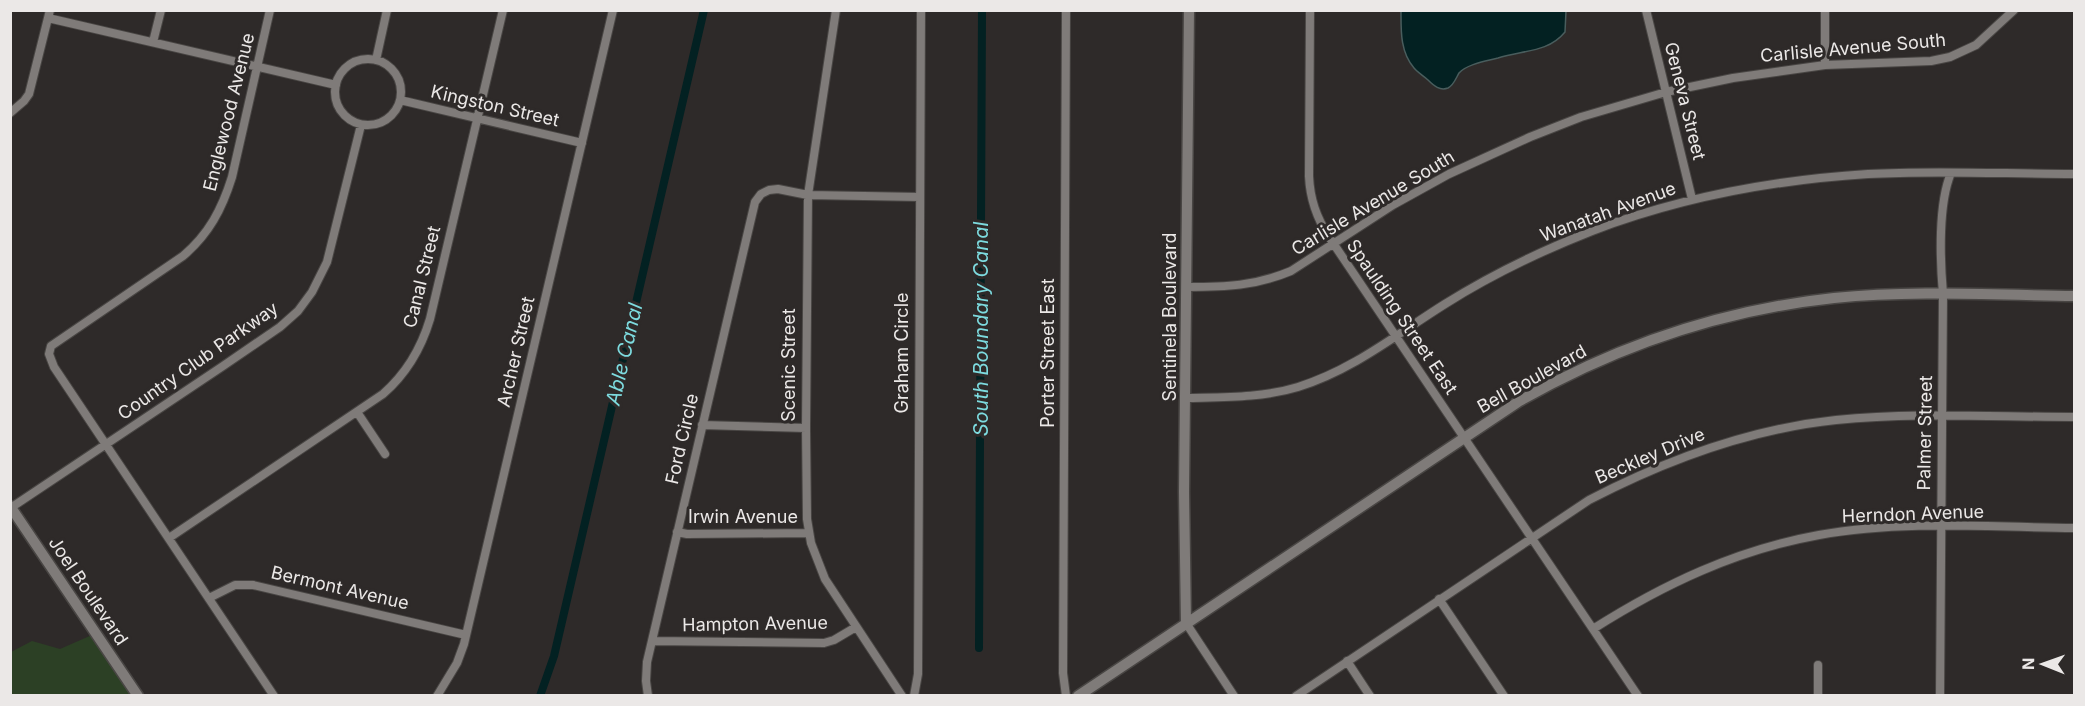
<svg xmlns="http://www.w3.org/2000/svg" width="2085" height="706" font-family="Inter,sans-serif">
  <rect width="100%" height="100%" fill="#2e2a29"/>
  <path fill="#2c4025" d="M92,635L132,696H11V652L32,641L60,649Z"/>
  <path fill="#032122" stroke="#495d5d" stroke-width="1.5" d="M1401,11H1566L1565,32C1548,53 1522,50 1498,58C1487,61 1467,64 1459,73C1456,78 1454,85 1448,88C1440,91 1434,86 1428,80C1424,76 1418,73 1414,68C1400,52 1401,30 1401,11Z"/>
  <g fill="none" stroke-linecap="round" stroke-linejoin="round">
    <path stroke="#032122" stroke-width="8" d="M979,648L982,10
      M540,696L554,656L704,10"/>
    <g stroke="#494644" stroke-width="10">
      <path id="street" d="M270,10L232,177C222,209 209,234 183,256L51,346L49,354L54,367L274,696
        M836,10L808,195L806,428L807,519L811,543L825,579L902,696
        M1066,10L1063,673L1066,696
        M1310,10L1309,176C1310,199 1316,217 1329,237L1638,696
        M1646,10L1692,199
        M48,18L336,85
        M153,42L161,10
        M335 92a33 33 0 1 1 66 0a33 33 0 1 1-66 0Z
        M376,60L387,10
        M1825,65V10
        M400,100L582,143
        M10,113L24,101L29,94L50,10
        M1187,287C1226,287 1255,286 1291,271L1393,205L1449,174L1530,137L1581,117L1666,92L1733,78L1825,65L1931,61L1950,57L1976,45L2014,10
        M1186,398C1224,397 1262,398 1298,387C1353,370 1397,334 1445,304C1491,275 1541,251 1592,231C1681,197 1773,180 1868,174C1936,170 2006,174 2074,174
        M357,412L385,454
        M702,425L806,428
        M12,507L223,366L280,327L298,311L312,292L327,262L361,125
        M677,532L687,534L809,533
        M169,538L383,394C406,374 421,349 430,319L503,10
        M209,598L235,585H253L466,635
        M1439,599L1504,696
        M1186,623L1234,696
        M1593,629C1664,584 1736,550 1819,535C1902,520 1990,527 2074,528
        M652,641L824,643L834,640L856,627
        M1347,661L1370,696
        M437,696L457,663L464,644L613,10
        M648,696L646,681L647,662L755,202L761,194L769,190L778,189L808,195L920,197
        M914,696L918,674L921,10
        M1296,696L1589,500C1666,460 1749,429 1836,420C1915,412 1995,417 2074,417
        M1818,696V665
        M1940,696L1943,294C1940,260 1938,204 1951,173"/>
    </g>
    <g stroke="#494644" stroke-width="13">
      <path id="secondary" d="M10,506L138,696
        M1186,623L1184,492L1189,10
        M1078,696L1518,402C1616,346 1722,310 1834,298C1914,290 1995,295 2074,296"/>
    </g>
    <use href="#street" stroke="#7f7b79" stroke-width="8"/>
    <use href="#secondary" stroke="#7f7b79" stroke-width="10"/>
  </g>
  <g text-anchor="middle" stroke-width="6" stroke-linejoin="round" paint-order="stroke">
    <g font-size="18" fill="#ebe8e7" stroke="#2e2a29">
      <text transform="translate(1853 48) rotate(-5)" y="6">Carlisle Avenue South</text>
      <text transform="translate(1685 101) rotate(76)" y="6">Geneva Street</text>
      <text transform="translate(495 106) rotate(13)" y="6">Kingston Street</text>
      <text transform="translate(229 112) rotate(-76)" y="6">Englewood Avenue</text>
      <text transform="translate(1373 203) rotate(-31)" y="6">Carlisle Avenue South</text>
      <text transform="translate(1608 212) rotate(-20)" y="6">Wanatah Avenue</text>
      <text transform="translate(422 277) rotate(-76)" y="6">Canal Street</text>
      <text transform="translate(1170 317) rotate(-90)" y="6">Sentinela Boulevard</text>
      <text transform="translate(1402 317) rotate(56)" y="6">Spaulding Street East</text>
      <text transform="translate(516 352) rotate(-77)" y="6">Archer Street</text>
      <text transform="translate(902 353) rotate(-90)" y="6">Graham Circle</text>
      <text transform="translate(1048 353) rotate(-90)" y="6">Porter Street East</text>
      <text transform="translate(198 361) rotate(-35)" y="6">Country Club Parkway</text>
      <text transform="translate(789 365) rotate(-90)" y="6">Scenic Street</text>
      <text transform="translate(1532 379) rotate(-29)" y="6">Bell Boulevard</text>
      <text transform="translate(1925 433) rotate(-89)" y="6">Palmer Street</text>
      <text transform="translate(682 439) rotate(-77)" y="6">Ford Circle</text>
      <text transform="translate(1650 456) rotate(-23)" y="6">Beckley Drive</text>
      <text transform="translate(1913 514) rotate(-2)" y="6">Herndon Avenue</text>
      <text x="743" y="523">Irwin Avenue</text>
      <text transform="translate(340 588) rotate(13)" y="6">Bermont Avenue</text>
      <text transform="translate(88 591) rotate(56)" y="6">Joel Boulevard</text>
      <text transform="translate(755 624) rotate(-1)" y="6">Hampton Avenue</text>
    </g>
    <g font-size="20" font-style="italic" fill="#7ddbdf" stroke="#2e2a29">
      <text transform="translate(981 329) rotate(-90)" y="7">South Boundary Canal</text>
      <text transform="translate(624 354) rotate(-77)" y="7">Able Canal</text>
    </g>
  </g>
  <rect width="2085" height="706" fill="none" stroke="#ebe8e7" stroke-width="24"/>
  <g transform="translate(2043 664) rotate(271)" stroke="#2e2a29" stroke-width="4.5" paint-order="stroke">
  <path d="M0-4.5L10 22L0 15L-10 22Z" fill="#ebe8e7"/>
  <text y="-9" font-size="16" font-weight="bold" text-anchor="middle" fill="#ebe8e7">N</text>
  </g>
</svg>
